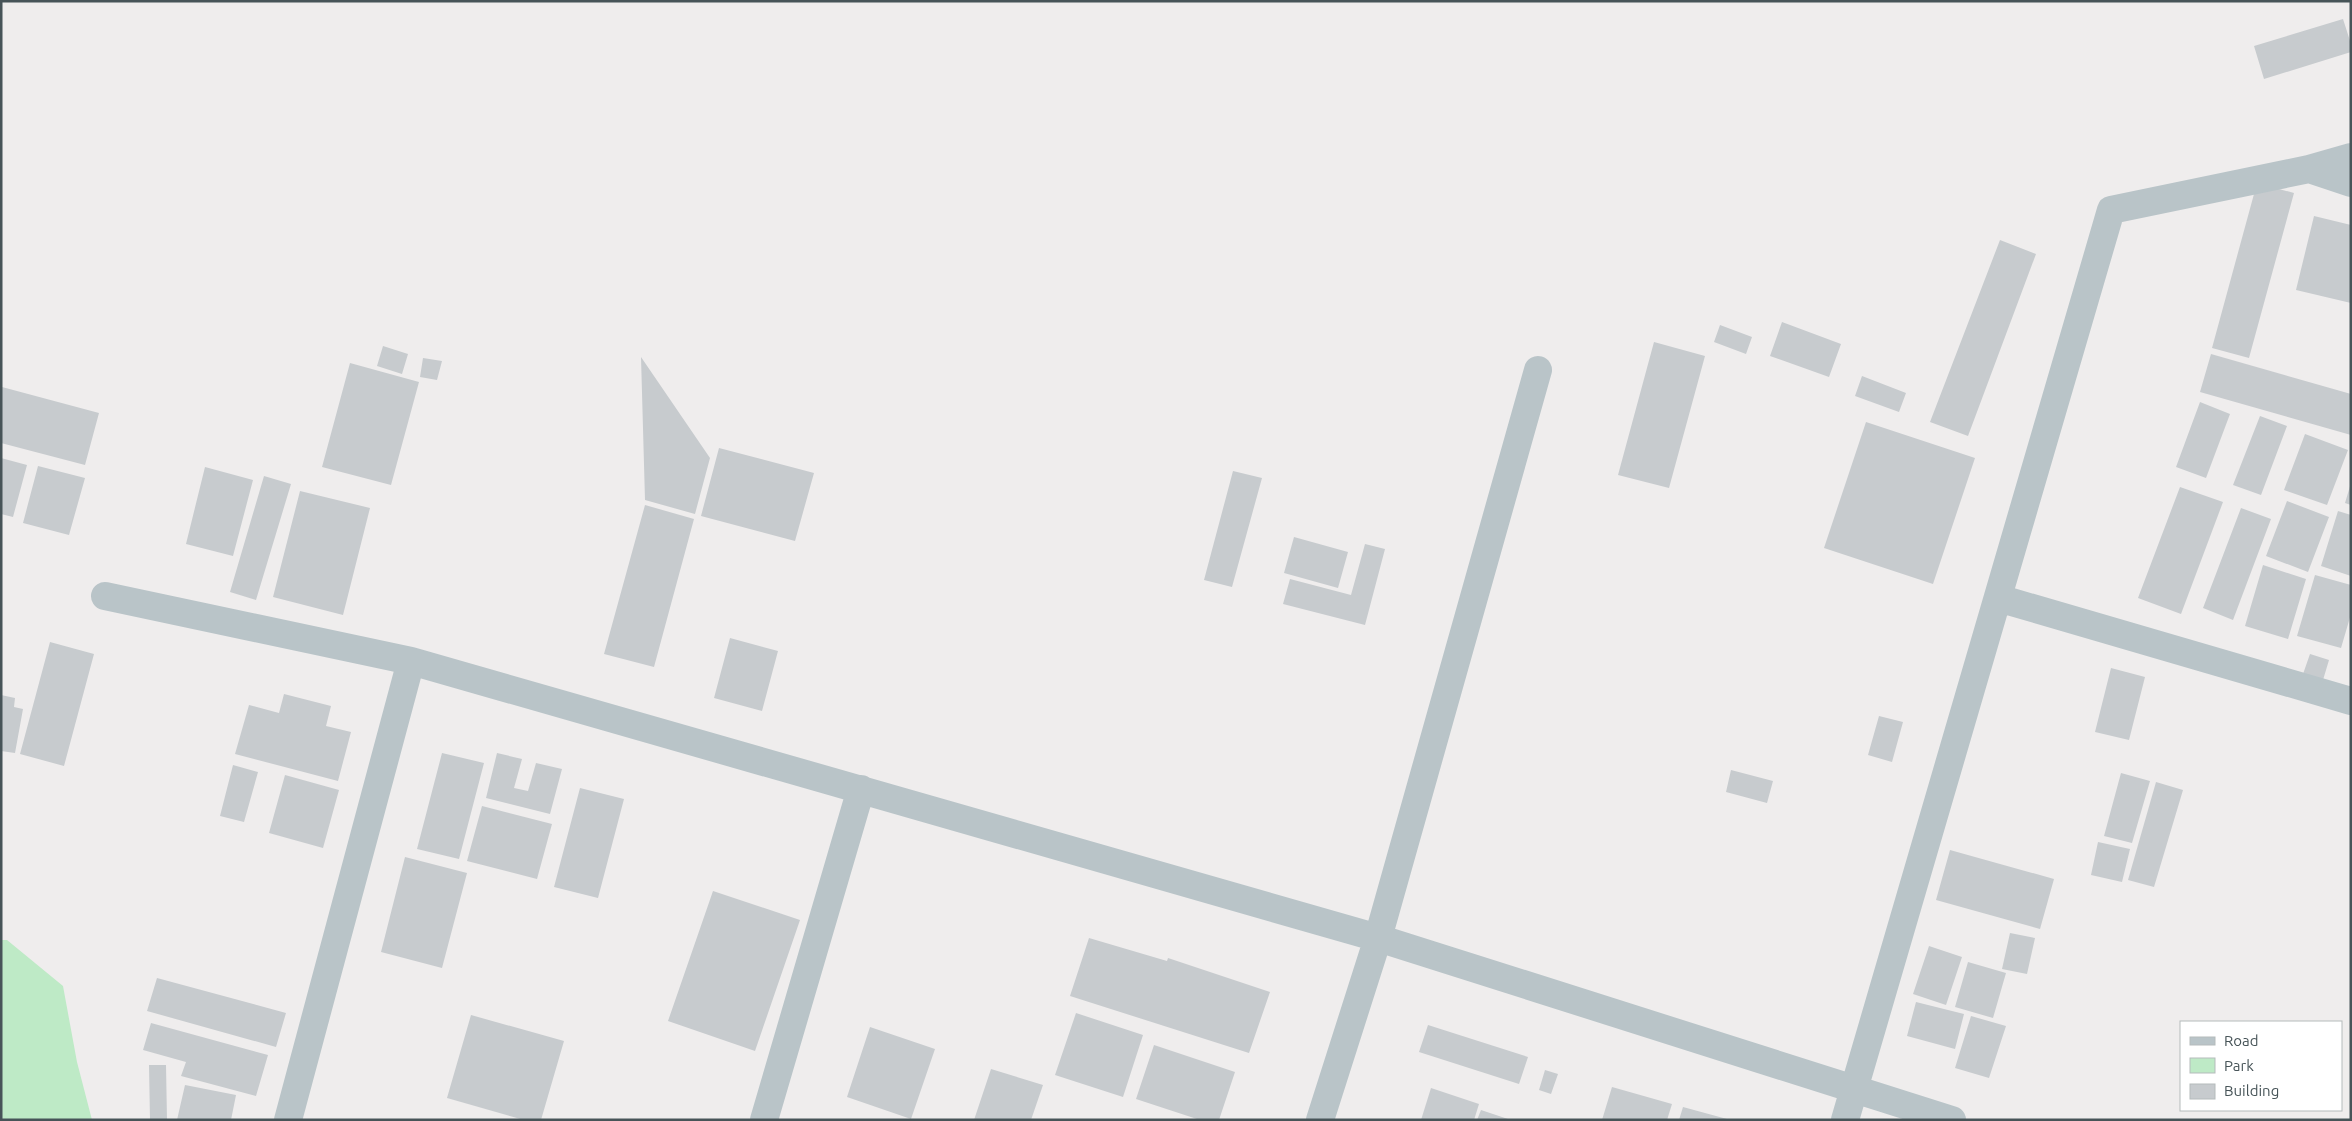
<svg xmlns="http://www.w3.org/2000/svg" width="2352" height="1121" font-family="Ubuntu,sans-serif">
  <rect width="100%" height="100%" fill="#efeded"/>
  <path fill="#beeac6" d="M1,940H7L63,986L77,1062L92,1120H1Z"/>
  <path fill="#c7cbce" d="M2343,19L2351,44V52L2264,79L2254,46Z
    M2257,183L2294,193L2249,358L2212,348Z
    M2314,216L2351,225V303L2296,290Z
    M2000,240L2036,254L1968,436L1930,422Z
    M1782,322L1841,344L1829,377L1770,356Z
    M1720,325L1752,337L1746,354L1714,342Z
    M1654,342L1705,356L1669,488L1618,475Z
    M383,346L408,354L402,374L377,366Z
    M2211,354L2351,394V435L2200,392Z
    M641,357L710,458L695,514L645,500Z
    M423,358L442,361L437,380L420,377Z
    M350,363L419,382L391,485L322,467Z
    M1862,376L1906,393L1899,412L1855,396Z
    M2,387L99,413L85,465L1,443Z
    M2200,402L2230,414L2206,478L2176,467Z
    M2260,416L2287,426L2261,495L2233,485Z
    M1866,422L1975,458L1933,584L1824,548Z
    M2305,434L2348,450L2327,505L2284,490Z
    M719,448L814,473L795,541L701,516Z
    M1,458L27,465L13,517L1,514Z
    M38,466L85,478L69,535L23,523Z
    M205,467L253,480L233,556L186,544Z
    M1233,471L1262,478L1232,587L1204,580Z
    M264,476L291,484L256,600L230,592Z
    M2351,483V505L2345,503Z
    M2180,487L2223,502L2181,614L2138,598Z
    M300,491L370,508L343,615L273,597Z
    M2287,501L2329,517L2308,572L2266,556Z
    M645,505L694,519L654,667L604,654Z
    M2241,508L2271,519L2233,620L2203,608Z
    M2338,511L2351,515V576L2321,566Z
    M1294,537L1348,552L1338,588L1284,573Z
    M1365,544L1385,549L1365,625L1283,604L1290,579L1351,595Z
    M2263,565L2306,579L2288,639L2245,626Z
    M2315,575L2351,585V614L2341,648L2297,636Z
    M730,638L778,651L762,711L714,698Z
    M50,642L94,654L64,766L20,754Z
    M2310,654L2329,660L2323,680L2303,674Z
    M2111,668L2145,677L2129,740L2095,732Z
    M284,694L331,706L326,726L351,732L338,781L235,754L249,705L279,713Z
    M1,695L15,698L14,707L23,709L15,753L1,751Z
    M1879,716L1903,722L1892,762L1868,755Z
    M442,753L484,763L459,859L417,849Z
    M497,753L522,759L514,788L528,791L536,763L562,769L550,814L486,798Z
    M233,765L258,772L244,822L220,816Z
    M1731,770L1773,781L1767,803L1726,792Z
    M2121,773L2150,781L2132,843L2104,836Z
    M285,775L339,790L323,848L269,833Z
    M2156,782L2183,790L2154,887L2128,880Z
    M580,788L624,799L598,898L554,887Z
    M482,806L552,824L537,879L467,861Z
    M2098,842L2130,849L2122,882L2091,875Z
    M1950,850L2054,879L2040,929L1936,900Z
    M405,857L467,873L442,968L381,952Z
    M713,891L800,920L755,1051L668,1021Z
    M2010,933L2035,938L2027,974L2002,969Z
    M1089,938L1167,961L1168,958L1270,992L1249,1053L1070,996Z
    M1929,946L1962,957L1946,1005L1913,994Z
    M1968,962L2006,973L1993,1018L1955,1007Z
    M157,978L286,1013L276,1047L147,1011Z
    M1916,1002L1964,1014L1955,1049L1907,1036Z
    M1076,1013L1143,1035L1123,1097L1055,1075Z
    M471,1015L564,1041L541,1120H524L447,1098Z
    M1971,1016L2006,1026L1989,1078L1955,1068Z
    M151,1023L268,1055L256,1096L181,1076L186,1062L143,1050Z
    M1428,1025L1528,1057L1519,1084L1419,1052Z
    M870,1027L935,1049L911,1119L847,1097Z
    M1154,1045L1235,1072L1219,1120H1200L1136,1099Z
    M149,1065H166L167,1120H150Z
    M991,1069L1043,1085L1031,1120H974Z
    M1545,1070L1558,1074L1551,1094L1539,1090Z
    M185,1085L236,1095L231,1120H177Z
    M1612,1087L1672,1104L1667,1120H1602Z
    M1431,1088L1479,1104L1474,1120H1421Z
    M1683,1107L1727,1119V1120H1679Z
    M1481,1110L1508,1119V1120H1477Z"/>
  <g fill="none" stroke-linecap="round" stroke-linejoin="round">
    <path stroke="#b9c4c8" stroke-width="28" d="M2309,169L2351,183
      M105,596L411,661L1378,938L1952,1120
      M1998,598L2351,701
      M288,1120L411,661
      M764,1120L861,789
      M1320,1120L1378,938L1538,370
      M1845,1120L2111,210L2309,169L2351,157"/>
  </g>
  <rect width="2352" height="1121" fill="none" stroke="#475458" stroke-width="5"/>
  <rect x="2180" y="1021" width="162" height="90" fill="#ffffff" stroke="#b5bbbc"/>
  <rect x="2190" y="1037" width="25" height="8" fill="#b9c4c8" stroke="#b5bbbc"/>
  <text x="2224" y="1046" font-size="15" fill="#475458">Road</text>
  <rect x="2190" y="1058" width="25" height="15" fill="#beeac6" stroke="#b5bbbc"/>
  <text x="2224" y="1071" font-size="15" fill="#475458">Park</text>
  <rect x="2190" y="1084" width="25" height="15" fill="#c7cbce" stroke="#b5bbbc"/>
  <text x="2224" y="1096" font-size="15" fill="#475458">Building</text>
</svg>
